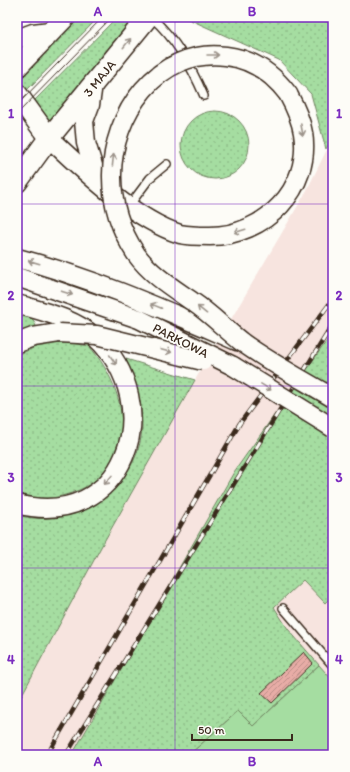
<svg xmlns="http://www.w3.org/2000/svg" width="350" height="772" font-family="Itim,sans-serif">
  <defs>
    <pattern id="grass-dots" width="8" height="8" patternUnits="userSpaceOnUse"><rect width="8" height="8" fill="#a5dda1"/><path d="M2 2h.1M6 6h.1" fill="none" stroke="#8fbe8a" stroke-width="1.8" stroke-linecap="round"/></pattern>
    <pattern id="building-hatch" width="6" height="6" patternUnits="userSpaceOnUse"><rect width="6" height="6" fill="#e8ada7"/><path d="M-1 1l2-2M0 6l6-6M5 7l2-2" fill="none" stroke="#bd8d87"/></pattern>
  </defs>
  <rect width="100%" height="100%" fill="#fdfcf7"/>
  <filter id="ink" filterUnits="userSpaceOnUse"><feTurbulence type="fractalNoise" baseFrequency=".025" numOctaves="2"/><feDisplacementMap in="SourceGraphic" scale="8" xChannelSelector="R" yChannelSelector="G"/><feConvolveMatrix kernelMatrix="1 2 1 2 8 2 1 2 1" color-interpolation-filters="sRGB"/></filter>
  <g filter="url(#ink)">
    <path fill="#f7e4df" d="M333,137V332L234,472L72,755H17V704L101,547L195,380L306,192Z
      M303,579L324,602L333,595V681L288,629L273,607Z"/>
    <path fill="url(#grass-dots)" stroke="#708460" d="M76,17H99L25,92L17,81V78Z
      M117,17H138L51,123L48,122L33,102Z
      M184,17H333V137L326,149L311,94L279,60Z
      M181 145a34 34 0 1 1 68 0a34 34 0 1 1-68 0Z
      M17,314L32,318L37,328L17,334Z
      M333,332V595L325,603L303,580L274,607L288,629L319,665L253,726L238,711L189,755H72L234,472Z
      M58,343H72L89,346C132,394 141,474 65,495C50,500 31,500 17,493V355L38,346Z
      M126,359L195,380L101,547L17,704V515C73,531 140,487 142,427C142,402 135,381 126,359Z"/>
    <path fill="#a5dda1" stroke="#708460" d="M319,665L333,681V755H189L238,711L253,726Z"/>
    <path fill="url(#building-hatch)" stroke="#3b2a1e" d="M304,652L313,663L272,703L261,693Z"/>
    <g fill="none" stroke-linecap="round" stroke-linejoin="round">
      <g stroke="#3b2a1e" stroke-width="10">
        <path id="service" d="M151,17C176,39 191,66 204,96
          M129,206L150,178L167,164
          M283,608L333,666"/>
      </g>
      <g stroke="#3b2a1e" stroke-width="21">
        <path id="tertiary" d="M17,39L33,33L50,31
          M93,84L90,105L84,121L86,143L98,182
          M49,138C84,171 135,220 180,234C189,236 201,236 210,236C264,236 312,189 303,133C301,119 295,107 288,94
          M17,258C93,278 165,310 237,341
          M17,277L139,319L233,366
          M17,304C44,312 73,318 95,337C169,405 124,532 17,504
          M17,343L33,337L59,333"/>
      </g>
      <g stroke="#3b2a1e" stroke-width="23">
        <path id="secondary" d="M17,67L65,17
          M17,94L49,138
          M17,182L49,138L148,17"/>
      </g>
      <use href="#service" stroke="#fdfcf7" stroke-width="7"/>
      <use href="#tertiary" stroke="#fdfcf7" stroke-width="18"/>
      <use href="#secondary" stroke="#fdfcf7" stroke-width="20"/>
      <path stroke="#3b2a1e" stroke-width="1" d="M17,105L103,17
        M17,114L112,17"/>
      <g stroke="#3b2a1e" stroke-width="4.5">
        <path id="rail" d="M47,755L240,423L333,299
          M66,755L333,324"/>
      </g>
      <use href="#rail" stroke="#fdfcf7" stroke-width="3" stroke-dasharray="9" stroke-linecap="butt"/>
      <g stroke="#3b2a1e" stroke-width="21" stroke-linecap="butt">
        <path id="tertiary-bridge" d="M288,94C272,73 252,59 226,56C158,47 111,115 112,177C112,204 121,231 136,254C151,275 173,288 193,302C211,314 226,330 243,343C271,363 303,380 333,398
          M59,333L97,335L203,361
          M233,366L333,428"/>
      </g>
      <use href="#tertiary-bridge" stroke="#fdfcf7" stroke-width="18"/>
    </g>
    <defs><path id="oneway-shaft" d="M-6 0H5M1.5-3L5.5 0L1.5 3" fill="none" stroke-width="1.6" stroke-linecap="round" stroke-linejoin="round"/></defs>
    <g stroke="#9c938a">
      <use href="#oneway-shaft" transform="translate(127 43) rotate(-51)"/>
      <use href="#oneway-shaft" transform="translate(213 55)"/>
      <use href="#oneway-shaft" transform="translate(302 130) rotate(79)"/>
      <use href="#oneway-shaft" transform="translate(113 160) rotate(-84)"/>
      <use href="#oneway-shaft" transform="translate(240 231) rotate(163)"/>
      <use href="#oneway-shaft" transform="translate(34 262) rotate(-164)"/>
      <use href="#oneway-shaft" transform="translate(67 293) rotate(18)"/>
      <use href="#oneway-shaft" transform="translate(156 306) rotate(-158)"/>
      <use href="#oneway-shaft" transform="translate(202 310) rotate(-141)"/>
      <use href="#oneway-shaft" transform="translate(166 351) rotate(14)"/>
      <use href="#oneway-shaft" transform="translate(113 360) rotate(56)"/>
      <use href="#oneway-shaft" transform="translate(266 387) rotate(31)"/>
      <use href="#oneway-shaft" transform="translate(108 480) rotate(131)"/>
    </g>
  </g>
  <path fill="none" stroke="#7b2cbf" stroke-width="1" stroke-opacity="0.55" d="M175,17V755M17,204H333M17,386H333M17,568H333"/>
  <g text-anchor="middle" stroke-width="3.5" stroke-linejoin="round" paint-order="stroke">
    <g font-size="13" fill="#3b2a1e" stroke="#fdfcf7">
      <text transform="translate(99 78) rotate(-51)" y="5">3 MAJA</text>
      <text transform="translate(181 340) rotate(27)" y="5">PARKOWA</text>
    </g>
  </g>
  <rect width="350" height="772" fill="none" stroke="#fdfcf7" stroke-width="44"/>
  <path d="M192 734v6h100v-6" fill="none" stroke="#3b2a1e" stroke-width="2"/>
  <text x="198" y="734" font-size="12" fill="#3b2a1e" stroke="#fdfcf7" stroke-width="3" paint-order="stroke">50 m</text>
  <rect x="22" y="22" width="306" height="728" fill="none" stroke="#7b2cbf" stroke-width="1.5"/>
  <g font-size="13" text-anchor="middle" font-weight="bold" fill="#7b2cbf">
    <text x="98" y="16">A</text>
    <text x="252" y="16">B</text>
    <text x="11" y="118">1</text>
    <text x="339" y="118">1</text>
    <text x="11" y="300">2</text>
    <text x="339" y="300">2</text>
    <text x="11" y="482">3</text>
    <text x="339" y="482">3</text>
    <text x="11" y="664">4</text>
    <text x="339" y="664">4</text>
    <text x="98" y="766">A</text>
    <text x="252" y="766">B</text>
  </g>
</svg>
